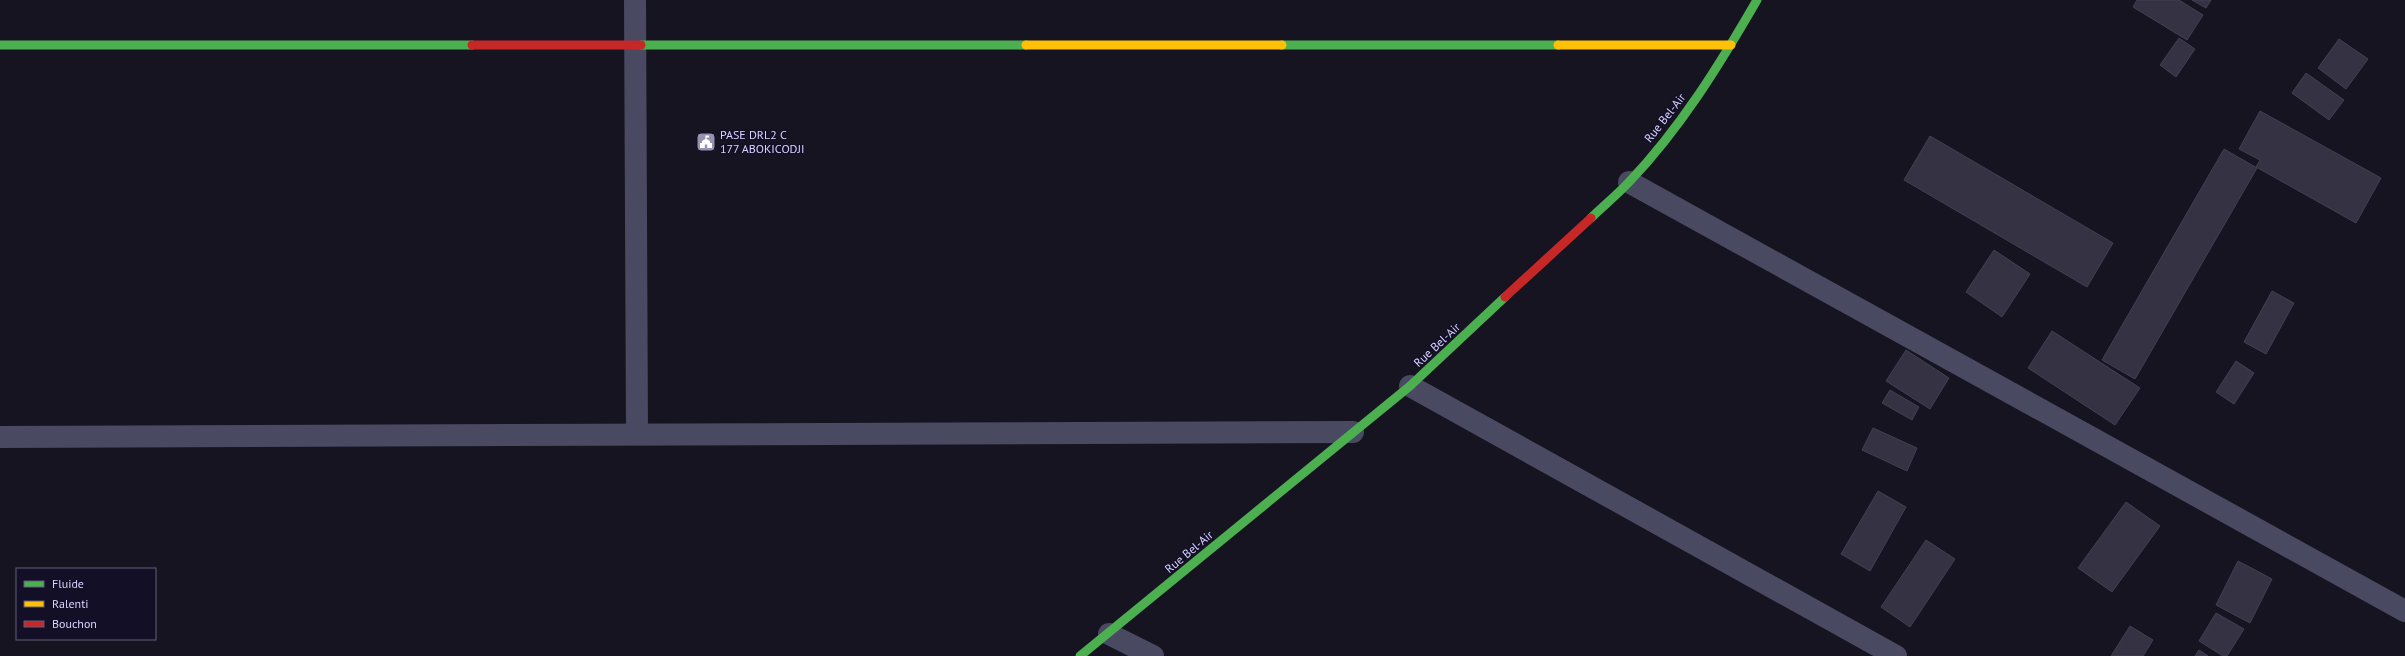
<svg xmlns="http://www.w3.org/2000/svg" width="2405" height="656" font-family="'PT Sans',sans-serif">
  <rect width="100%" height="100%" fill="#161421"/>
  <path fill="#343243" stroke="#433f54" d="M2137,0H2179L2203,15L2187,40L2133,7Z
    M2192,0H2211L2206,8Z
    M2179,38L2195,49L2176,77L2160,65Z
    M2339,39L2368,59L2346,89L2318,68Z
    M2306,73L2344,100L2329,120L2292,93Z
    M2260,111L2381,178L2356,223L2256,167L2260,160L2239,149Z
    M1930,136L2113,243L2087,287L1904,180Z
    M2224,149L2257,168L2135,379L2102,360Z
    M1994,250L2030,274L2002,317L1966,292Z
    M2272,291L2294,303L2266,354L2244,342Z
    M2052,331L2140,388L2115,425L2028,368Z
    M1906,350L1949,378L1930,409L1886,381Z
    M2236,361L2254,373L2234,404L2216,392Z
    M1890,390L1919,407L1912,420L1882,403Z
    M1873,428L1917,448L1907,471L1862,450Z
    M1878,491L1906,507L1870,571L1841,554Z
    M2126,502L2160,526L2112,592L2078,568Z
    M1926,540L1955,559L1910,627L1881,607Z
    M2238,561L2272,579L2250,623L2216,605Z
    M2216,613L2244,629L2227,656H2223L2199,641Z
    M2130,626L2153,640L2143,656H2111Z
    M2199,650L2208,656H2195Z"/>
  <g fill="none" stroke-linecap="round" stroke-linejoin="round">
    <path stroke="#4a4962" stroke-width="22" d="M635,0L637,434
      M1629,182L2405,611
      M1410,386L1896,656
      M0,437L1353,432
      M1109,634L1153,656"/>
    <path stroke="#4caf50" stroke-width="9" d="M0,45H472
      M641,45H1026
      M1282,45H1558
      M1591,218C1603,206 1617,195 1629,182C1680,129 1720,64 1757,0
      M1080,656L1410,386L1505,297"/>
    <path stroke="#ffc107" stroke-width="9" d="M1026,45H1282
      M1558,45H1731"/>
    <path stroke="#c62828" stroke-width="9" d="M472,45H641
      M1505,297L1591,218"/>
  </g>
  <defs>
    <g id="civic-square" transform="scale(1)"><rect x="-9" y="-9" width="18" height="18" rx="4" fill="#9591b1" stroke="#130f26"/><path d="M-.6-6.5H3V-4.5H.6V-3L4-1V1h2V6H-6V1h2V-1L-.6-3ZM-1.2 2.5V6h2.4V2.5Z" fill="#fff"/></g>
  </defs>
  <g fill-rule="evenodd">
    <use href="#civic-square" x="706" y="142"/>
  </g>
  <g text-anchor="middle" stroke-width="3" stroke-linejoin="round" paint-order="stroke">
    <g font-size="12" fill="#d9d4ff" stroke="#130f26">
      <text transform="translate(1665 118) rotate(-52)" y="4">Rue Bel-Air</text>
      <text transform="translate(1437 345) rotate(-43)" y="4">Rue Bel-Air</text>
      <text transform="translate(1189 552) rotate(-40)" y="4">Rue Bel-Air</text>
    </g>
    <g font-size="12" fill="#d9d4ff" stroke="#130f26" text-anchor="start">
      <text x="720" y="139">PASE DRL2 C<tspan x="720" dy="14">177 ABOKICODJI</tspan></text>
    </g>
  </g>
  <rect x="16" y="568" width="140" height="72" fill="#130f26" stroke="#625e7d"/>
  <rect x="24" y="581" width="20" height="6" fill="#4caf50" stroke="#625e7d"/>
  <text x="52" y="588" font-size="12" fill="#d9d4ff">Fluide</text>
  <rect x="24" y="601" width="20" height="6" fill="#ffc107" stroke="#625e7d"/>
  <text x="52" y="608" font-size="12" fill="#d9d4ff">Ralenti</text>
  <rect x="24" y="621" width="20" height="6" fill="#c62828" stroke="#625e7d"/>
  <text x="52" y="628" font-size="12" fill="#d9d4ff">Bouchon</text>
</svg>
